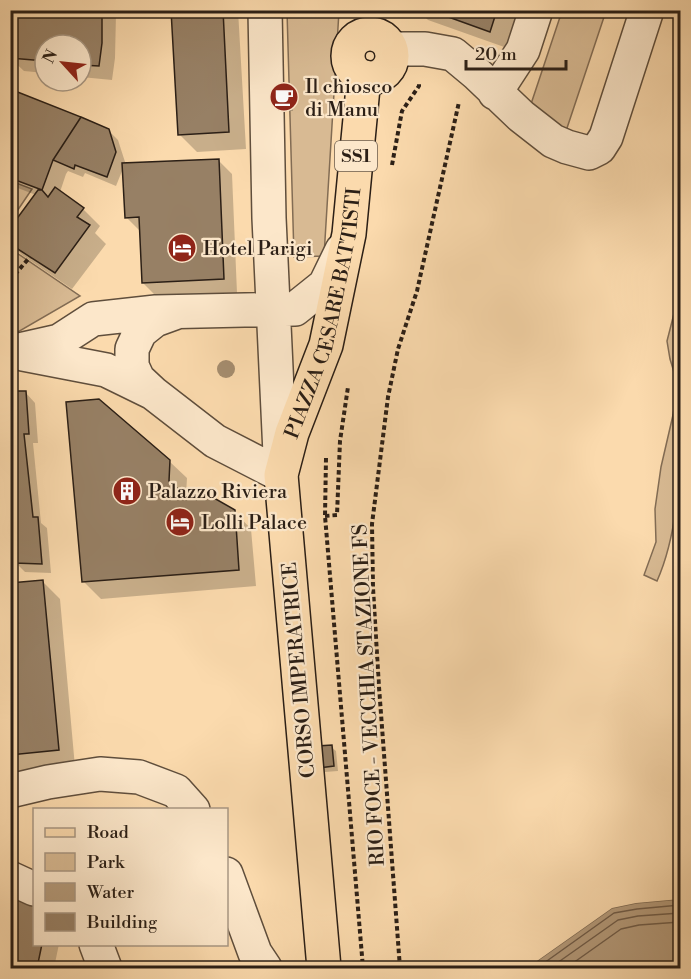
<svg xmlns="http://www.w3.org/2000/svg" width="691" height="979" font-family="'Libre Bodoni',serif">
  <rect width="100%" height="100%" fill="#fbdaad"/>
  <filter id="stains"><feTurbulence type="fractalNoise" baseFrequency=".00333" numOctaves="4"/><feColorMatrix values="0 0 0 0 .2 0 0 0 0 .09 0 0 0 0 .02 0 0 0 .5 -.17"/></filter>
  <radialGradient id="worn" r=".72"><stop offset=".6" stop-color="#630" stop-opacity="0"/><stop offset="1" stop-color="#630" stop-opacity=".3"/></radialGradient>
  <path fill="#d8ba93" stroke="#826c54" stroke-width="1.5" d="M287,11H339L324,256L294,257Z
    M562,11H606L566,131L530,107Z
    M11,181L32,189L11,220Z
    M11,249L80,296L11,336Z
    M680,290C681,327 680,364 680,400C680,459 681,527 657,581L644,575L656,542L655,509L661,467L673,415L678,385L670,359L667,341Z"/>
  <path fill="#b49a7a" stroke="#7d6952" stroke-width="1.5" d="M680,899V968H527L612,908L636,903Z"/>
  <path fill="#fbdaad" d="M680,896V899L636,903L612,908L527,968H524L525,966L611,905L635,900Z"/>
  <path fill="#0003" d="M14,10H112L116,14L115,58L112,80L81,77V45H45V73L24,71L10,58Z
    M173,10H238L246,149L197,152L179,134Z
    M418,10H518L507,48L428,20Z
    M287,88L292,93L293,111H286L281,106Z
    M10,91L108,130L118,140L126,165L218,160L232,174L237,293L157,297L143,283L141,232L126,217L124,166L116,186L85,173L83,177L68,171L66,174L60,192L83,209L100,226L95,233L106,244L72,289L22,255L10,243L36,195L10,185Z
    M10,392L26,393L35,403L38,443H33L41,523L47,528L51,573L25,572L17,564L10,565Z
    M169,461L187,478L186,495L234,511L251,529L256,586L101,599L84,582Z
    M43,582L60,599L75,767L10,773V585Z
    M331,747L336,751L338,771L325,772L320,767Z
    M10,894L34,900V944H59L54,968H10Z"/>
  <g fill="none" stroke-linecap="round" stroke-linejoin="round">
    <path stroke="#705c48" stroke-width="1.5" d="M537,968L614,913L637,909L680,905
      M550,968L618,920L638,916L680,913
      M566,968L621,929L639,925L680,922"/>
  </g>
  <path fill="#978065" stroke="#2b1f16" stroke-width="1.5" d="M13,10H102V43L99,66L81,65V45H45V61L10,58V32Z
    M171,10H223L229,132L178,135Z
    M429,10H497L490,32Z
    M279,87H288V107H280Z
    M10,89L81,117L53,160L42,190L10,178Z
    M81,117L109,129L116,152L107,177L75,165L74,169L53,160Z
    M219,159L224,279L142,283L139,217L125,218L122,163Z
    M55,187L84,208L77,217L90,225L55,273L10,244V228L38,190H42L48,197Z
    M10,391H26L29,434H24L33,517H38L42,564L14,563V554L10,555Z
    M99,399L170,460L169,481L177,488L185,494H207L235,510L239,570L82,582L66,402Z
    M43,580L59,750L10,755V583Z
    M332,745L334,766L319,768L317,746Z
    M10,893L34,898V944H42L37,968H10Z"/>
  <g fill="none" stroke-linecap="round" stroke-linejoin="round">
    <g stroke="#5f4e3c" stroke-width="36">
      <path id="minor" d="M391,49H425L453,54L477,74L521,116L553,141L567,147L589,153L599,148L606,137L647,10
        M495,93L523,50L536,10
        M177,312L155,320L140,332L132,349V366L138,379L153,393L215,441L281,475L269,218L265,10
        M10,352L59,341L93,319L156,312L295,309L325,285L342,250
        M23,354L106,370L151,392
        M10,791L48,782L100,774L139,777L176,791L193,810
        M226,874L255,953L265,968
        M10,878L34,889
        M96,944L105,968"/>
    </g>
    <g stroke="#2b1f16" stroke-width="36">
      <g id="primary">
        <circle cx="370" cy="56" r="22"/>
        <path id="s1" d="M324,968L281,475L292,433L326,345L349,234L364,77"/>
      </g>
    </g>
    <path stroke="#2b1f16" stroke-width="4" stroke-dasharray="4.5 3" stroke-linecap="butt" d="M392,165L402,111L419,86V82
      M10,280L30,257
      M326,458L325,516L363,968
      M325,516L337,515L340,441L348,387
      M400,968L379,687L373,588L372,524L388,397L398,349L417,291L459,102"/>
    <use href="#minor" stroke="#fce7ca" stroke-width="33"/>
    <use href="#primary" stroke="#fbdaad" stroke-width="33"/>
  </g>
  <circle fill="#a58d6f" cx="226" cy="369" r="9"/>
  <defs>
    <g id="cafe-disc" transform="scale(1.5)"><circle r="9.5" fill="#8f2418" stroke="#fce7ca"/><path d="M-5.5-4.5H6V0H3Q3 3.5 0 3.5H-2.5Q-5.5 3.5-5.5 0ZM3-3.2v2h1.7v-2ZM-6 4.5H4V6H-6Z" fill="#fff"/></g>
    <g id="hotel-disc" transform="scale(1.5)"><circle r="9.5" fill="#8f2418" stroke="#fce7ca"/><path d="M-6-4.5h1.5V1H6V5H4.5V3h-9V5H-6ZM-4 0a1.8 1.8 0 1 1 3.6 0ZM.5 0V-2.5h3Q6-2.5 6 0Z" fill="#fff"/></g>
    <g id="building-disc" transform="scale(1.5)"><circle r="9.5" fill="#8f2418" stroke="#fce7ca"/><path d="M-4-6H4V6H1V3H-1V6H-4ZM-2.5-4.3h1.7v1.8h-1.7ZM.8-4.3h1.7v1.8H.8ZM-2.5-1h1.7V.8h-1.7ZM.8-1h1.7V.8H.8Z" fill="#fff"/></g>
  </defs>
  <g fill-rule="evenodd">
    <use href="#cafe-disc" x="284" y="97"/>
    <use href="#hotel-disc" x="182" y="248"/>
    <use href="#building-disc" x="127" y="491"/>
    <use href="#hotel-disc" x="180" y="522"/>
  </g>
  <g text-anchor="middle" stroke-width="4.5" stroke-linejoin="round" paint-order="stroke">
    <rect fill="#fce7ca" stroke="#6a5b4c" stroke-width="1.5" x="335" y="141" width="42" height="30" rx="4.5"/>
    <g font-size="18" font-weight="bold" fill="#2b1f16">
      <text x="356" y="162">SS1</text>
    </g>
    <g font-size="20" fill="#2b1f16" stroke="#fce7ca" text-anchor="start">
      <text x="305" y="93">Il chiosco<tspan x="305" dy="23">di Manu</tspan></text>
      <text x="203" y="255">Hotel Parigi</text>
      <text x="148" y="498">Palazzo Riviera</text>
      <text x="201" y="529">Lolli Palace</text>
    </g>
    <g font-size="20" fill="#2b1f16" stroke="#fce7ca">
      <text dy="7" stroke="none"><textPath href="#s1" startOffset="663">PIAZZA CESARE BATTISTI</textPath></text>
      <text transform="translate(298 670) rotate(-95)" y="7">CORSO IMPERATRICE</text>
      <text transform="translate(368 695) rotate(-93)" y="7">RIO FOCE - VECCHIA STAZIONE FS</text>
    </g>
  </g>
  <rect width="691" height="979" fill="none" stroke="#fbdaad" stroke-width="36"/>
  <rect x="12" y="12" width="667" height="955" fill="none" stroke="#2b1f16" stroke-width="3"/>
  <rect x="18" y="18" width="655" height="943" fill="none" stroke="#2b1f16" stroke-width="1.5"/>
  <rect x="33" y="808" width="195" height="138" fill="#fce7ca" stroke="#a89782" stroke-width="1.5"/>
  <rect x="45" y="828" width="30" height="9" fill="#fbdaad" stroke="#a89782" stroke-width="1.5"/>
  <text x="87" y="838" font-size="18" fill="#2b1f16">Road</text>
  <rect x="45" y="853" width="30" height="18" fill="#d8ba93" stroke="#a89782" stroke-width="1.5"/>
  <text x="87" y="868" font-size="18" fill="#2b1f16">Park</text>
  <rect x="45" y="883" width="30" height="18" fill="#b49a7a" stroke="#a89782" stroke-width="1.5"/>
  <text x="87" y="898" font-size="18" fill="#2b1f16">Water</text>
  <rect x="45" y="913" width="30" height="18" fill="#978065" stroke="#a89782" stroke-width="1.5"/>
  <text x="87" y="928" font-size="18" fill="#2b1f16">Building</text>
  <g transform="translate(63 63) rotate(297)"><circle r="28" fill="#fce7ca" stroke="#a89782" stroke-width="1.5"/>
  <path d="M0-4.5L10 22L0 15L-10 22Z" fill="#8f2418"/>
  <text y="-9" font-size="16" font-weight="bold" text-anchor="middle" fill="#2b1f16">N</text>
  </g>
  <path d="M466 60v9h100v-9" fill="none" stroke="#2b1f16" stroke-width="3"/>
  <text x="475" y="60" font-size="18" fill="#2b1f16" stroke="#fce7ca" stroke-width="4.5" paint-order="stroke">20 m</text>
  <rect width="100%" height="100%" filter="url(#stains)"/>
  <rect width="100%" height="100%" fill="url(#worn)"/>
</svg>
